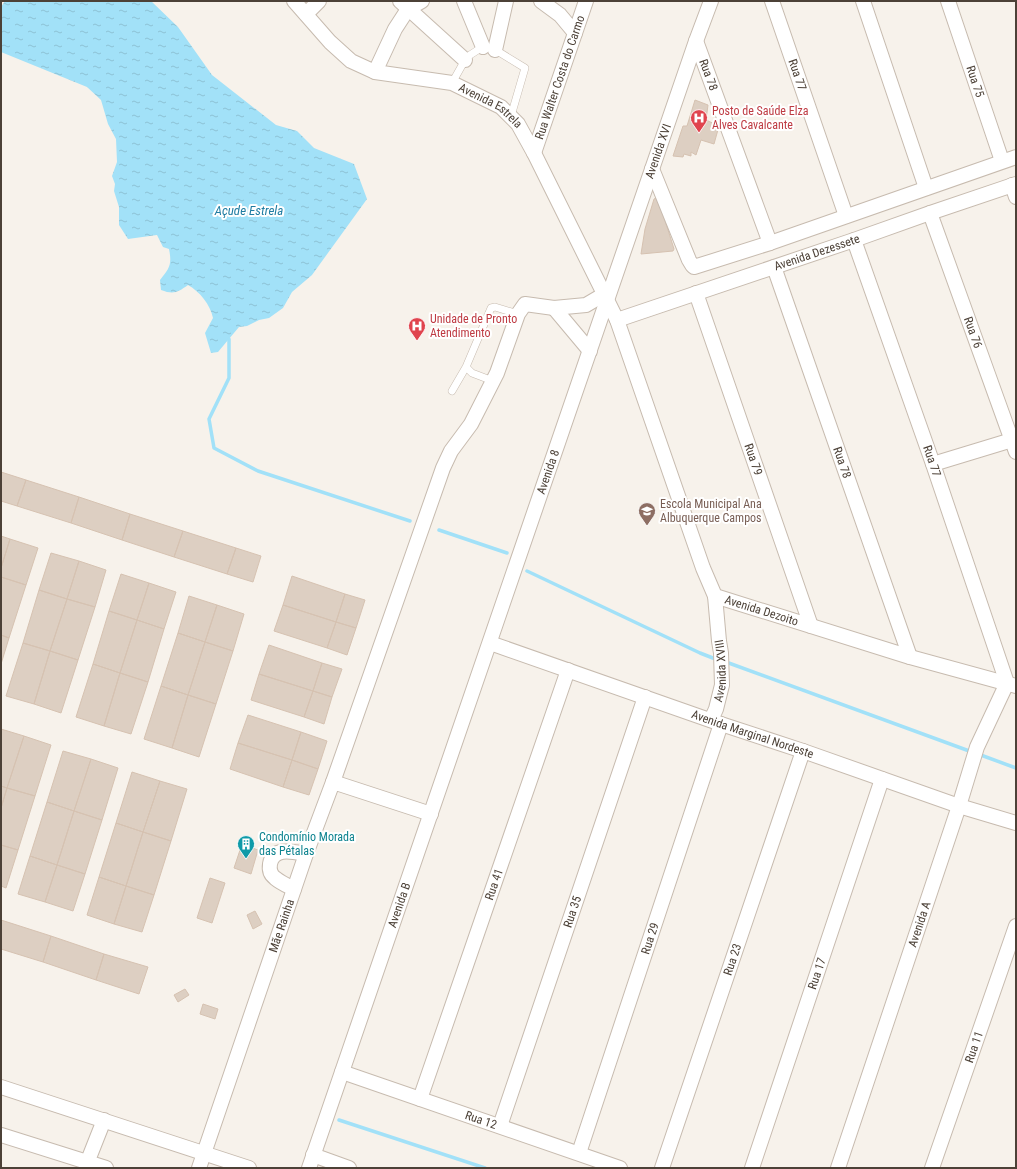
<svg xmlns="http://www.w3.org/2000/svg" width="1017" height="1169" font-family="'Roboto Condensed',sans-serif">
  <defs>
    <pattern id="water-ripples" width="26" height="14" patternUnits="userSpaceOnUse"><rect width="26" height="14" fill="#a2e1f8"/><path d="M2 4q2-2 4 0t4 0M15 11q2-2 4 0t4 0" fill="none" stroke="#8dc2d5"/></pattern>
  </defs>
  <rect width="100%" height="100%" fill="#f7f2eb"/>
  <path fill="url(#water-ripples)" d="M5,1H151L178,27L212,75L276,125L297,131L314,148L354,164L367,199L312,275L292,292L283,308L269,318L259,320L247,326L239,327L218,352L211,353L205,333L213,318C210,304 200,292 188,285C178,292 174,295 161,290L160,280C170,268 172,264 169,249L163,247L157,235L128,239L119,225V207L114,191L115,184L112,176L117,162L116,139L108,124L101,100L87,87L1,52V7Z"/>
  <g fill="none" stroke-linecap="round" stroke-linejoin="round">
    <path stroke="#a2e1f8" stroke-width="3.5" d="M229,339V378L209,419L214,448L258,471L410,521
      M439,530L507,553
      M527,571L700,653L718,660
      M726,662L972,752
      M978,754L1016,768
      M339,1120L485,1168"/>
  </g>
  <path fill="#ddcfc2" stroke="#d6c2b1" d="M695,100L708,105L706,120L719,126L714,144L701,140L696,155L691,152V156L684,154L683,157L673,156L683,126H687Z
    M656,198H658L674,249L673,251L641,254L645,229L654,199Z
    M1,472L26,480L17,506L1,501Z
    M26,480L79,497L71,523L17,506Z
    M79,497L130,514L122,540L71,523Z
    M130,514L183,531L174,557L122,540Z
    M183,531L236,548L227,574L174,557Z
    M1,536L10,539L1,568Z
    M10,539L38,548L26,585L1,577V568Z
    M236,548L261,556L253,582L227,574Z
    M51,553L79,561L67,599L39,590Z
    M79,561L106,570L95,607L67,599Z
    M121,574L149,583L137,620L109,611Z
    M292,576L345,594L336,622L283,605Z
    M1,577L26,585L9,638L1,635Z
    M149,583L176,592L164,629L137,620Z
    M39,590L67,599L50,651L23,643Z
    M345,594L365,600L356,628L336,622Z
    M189,596L217,605L205,642L178,633Z
    M67,599L95,607L78,660L50,651Z
    M217,605L244,614L233,651L205,642Z
    M283,605L336,622L327,648L274,631Z
    M109,611L137,620L120,673L93,664Z
    M137,620L164,629L148,682L120,673Z
    M336,622L356,628L347,655L327,648Z
    M178,633L205,642L188,695L161,686Z
    M1,635L9,638L1,664Z
    M205,642L233,651L216,704L188,695Z
    M23,643L50,651L34,704L6,696Z
    M269,645L322,663L313,691L259,674Z
    M50,651L78,660L61,713L34,704Z
    M322,663L342,669L332,697L313,691Z
    M93,664L120,673L104,726L76,717Z
    M120,673L148,682L131,734L104,726Z
    M259,674L313,691L304,717L251,700Z
    M161,686L188,695L172,748L144,739Z
    M313,691L332,697L324,724L304,717Z
    M188,695L216,704L199,757L172,748Z
    M248,715L301,732L292,760L238,743Z
    M1,729L24,736L7,788L1,786Z
    M301,732L327,741L318,769L292,760Z
    M24,736L51,745L35,796L7,788Z
    M238,743L292,760L283,787L230,769Z
    M63,751L91,759L74,811L47,802Z
    M91,759L118,768L102,820L74,811Z
    M292,760L318,769L309,795L283,787Z
    M132,772L160,781L143,832L116,823Z
    M160,781L187,789L171,841L143,832Z
    M1,786L7,788L1,808Z
    M7,788L35,796L18,850L1,845V808Z
    M47,802L74,811L57,865L30,856Z
    M74,811L102,820L85,874L57,865Z
    M116,823L143,832L126,886L99,877Z
    M143,832L171,841L154,895L126,886Z
    M242,844L258,850L251,874L234,868Z
    M1,845L18,850L6,888L1,886Z
    M30,856L57,865L45,902L18,894Z
    M57,865L85,874L73,911L45,902Z
    M99,877L126,886L114,924L87,915Z
    M210,878L225,883L212,923L197,918Z
    M126,886L154,895L142,932L114,924Z
    M255,911L262,924L253,929L247,915Z
    M1,920L51,936L43,962L1,949Z
    M51,936L104,954L96,980L43,962Z
    M104,954L148,967L139,994L96,980Z
    M185,989L189,995L178,1002L174,995Z
    M203,1004L218,1009L215,1019L200,1014Z"/>
  <g fill="none" stroke-linecap="round" stroke-linejoin="round">
    <g stroke="#c7bbaf" stroke-width="8">
      <path id="service" d="M494,49L525,68L511,116
        M452,83L465,60L470,55L484,46
        M466,367L472,373L493,381
        M452,391L466,367L491,308L495,307L518,314"/>
    </g>
    <g stroke="#c7bbaf" stroke-width="16">
      <g id="minor">
        <path id="s1" d="M294,1L330,42L351,61L375,72L452,83L501,107L518,124L534,153L617,320L703,568L715,596L910,657L1016,686"/>
        <path d="M400,1L465,60"/>
        <path d="M464,1L483,47"/>
        <path d="M541,1L560,15L575,33"/>
        <path id="s2" d="M772,1L846,216"/>
        <path d="M863,1L926,188"/>
        <path id="s3" d="M948,1L1002,161"/>
        <path d="M306,14L319,1"/>
        <path id="s4" d="M696,41L770,243"/>
        <path d="M495,50L506,1"/>
        <path d="M375,72L395,29L408,9L422,1"/>
        <path id="s5" d="M534,153L586,1"/>
        <path d="M652,169L689,260L692,265L694,267L770,243L1016,157"/>
        <path d="M1012,185L1016,197"/>
        <path id="s6" d="M930,213L1016,452"/>
        <path id="s7" d="M774,267L910,657"/>
        <path id="s8" d="M696,293L811,626"/>
        <path d="M554,308L590,351"/>
        <path id="s9" d="M617,320L854,240L930,213L1016,184"/>
        <path d="M933,464L1012,440"/>
        <path id="s10" d="M490,643L721,724L803,751L959,806L1016,823"/>
        <path id="s11" d="M711,720L716,709L722,685L721,653L719,641L715,596"/>
        <path d="M333,782L443,468L451,451L471,424L497,373L518,314L525,304L554,308L586,305L603,295"/>
        <path d="M294,889C288,886 281,883 275,878C271,875 269,870 270,864C273,846 294,852 306,854"/>
        <path id="s12" d="M342,1072L620,1168"/>
        <path d="M1,1087L249,1168"/>
        <path id="s13" d="M420,1099L568,670"/>
        <path id="s14" d="M500,1126L645,697"/>
        <path d="M1,1135L106,1168"/>
        <path id="s15" d="M579,1153L721,724"/>
        <path d="M313,1155L349,1168"/>
        <path d="M87,1163L104,1120"/>
        <path id="s16" d="M199,1168L306,854L333,782L431,814"/>
        <path id="s17" d="M309,1168L696,41L711,1"/>
        <path id="s18" d="M662,1168L803,751"/>
        <path id="s19" d="M752,1168L882,779"/>
        <path id="s20" d="M838,1168L959,806L977,747L1007,683L933,464L854,240"/>
        <path id="s21" d="M932,1168L1016,926"/>
      </g>
    </g>
    <use href="#service" stroke="#fff" stroke-width="7"/>
    <use href="#minor" stroke="#fff" stroke-width="14"/>
  </g>
  <defs>
    <g id="hospital-pin" transform="scale(0.9)"><path d="M0 17L-7.5 6A9.5 9.5 0 1 1 7.5 6Z" fill="#e0444e" stroke="#fff"/><path d="M-5-5h3v3.5h4V-5h3V5h-3V1.5h-4V5h-3Z" fill="#fff"/></g>
    <g id="school-pin" transform="scale(0.9)"><path d="M0 17L-7.5 6A9.5 9.5 0 1 1 7.5 6Z" fill="#8d6e63" stroke="#fff"/><path d="M0-5L7-2L0 1L-7-2ZM-4 1L0 2.5L4 1V4Q0 6-4 4Z" fill="#fff"/></g>
    <g id="building-pin" transform="scale(0.9)"><path d="M0 17L-7.5 6A9.5 9.5 0 1 1 7.5 6Z" fill="#0f9aa8" stroke="#fff"/><path d="M-4-6H4V6H1V3H-1V6H-4ZM-2.5-4.3h1.7v1.8h-1.7ZM.8-4.3h1.7v1.8H.8ZM-2.5-1h1.7V.8h-1.7ZM.8-1h1.7V.8H.8Z" fill="#fff"/></g>
  </defs>
  <g fill-rule="evenodd">
    <use href="#hospital-pin" x="699" y="118"/>
    <use href="#hospital-pin" x="417" y="326"/>
    <use href="#school-pin" x="647" y="511"/>
    <use href="#building-pin" x="246" y="844"/>
  </g>
  <g text-anchor="middle" stroke-width="4" stroke-linejoin="round" paint-order="stroke">
    <g font-size="12" fill="#4c4137" stroke="#fff">
      <text dy="4" stroke="none"><textPath href="#s2" startOffset="78">Rua 77</textPath></text>
      <text dy="4" stroke="none"><textPath href="#s4" startOffset="36">Rua 78</textPath></text>
      <text dy="4" stroke="none"><textPath href="#s5" startOffset="80">Rua Walter Costa do Carmo</textPath></text>
      <text dy="4" stroke="none"><textPath href="#s3" startOffset="85">Rua 75</textPath></text>
      <text dy="4" stroke="none"><textPath href="#s1" startOffset="232">Avenida Estrela</textPath></text>
      <text dy="4" stroke="none"><textPath href="#s17" startOffset="1075">Avenida XVI</textPath></text>
      <text dy="4" stroke="none"><textPath href="#s9" startOffset="211">Avenida Dezessete</textPath></text>
      <text dy="4" stroke="none"><textPath href="#s6" startOffset="127">Rua 76</textPath></text>
      <text dy="4" stroke="none"><textPath href="#s8" startOffset="176">Rua 79</textPath></text>
      <text transform="translate(932 461) rotate(71)" y="4">Rua 77</text>
      <text dy="4" stroke="none"><textPath href="#s7" startOffset="207">Rua 78</textPath></text>
      <text dy="4" stroke="none"><textPath href="#s17" startOffset="736">Avenida 8</textPath></text>
      <text dy="4" stroke="none"><textPath href="#s1" startOffset="827">Avenida Dezoito</textPath></text>
      <text dy="4" stroke="none"><textPath href="#s11" startOffset="51">Avenida XVIII</textPath></text>
      <text dy="4" stroke="none"><textPath href="#s10" startOffset="278">Avenida Marginal Nordeste</textPath></text>
      <text dy="4" stroke="none"><textPath href="#s13" startOffset="227">Rua 41</textPath></text>
      <text dy="4" stroke="none"><textPath href="#s17" startOffset="278">Avenida B</textPath></text>
      <text dy="4" stroke="none"><textPath href="#s14" startOffset="226">Rua 35</textPath></text>
      <text dy="4" stroke="none"><textPath href="#s20" startOffset="257">Avenida A</textPath></text>
      <text dy="4" stroke="none"><textPath href="#s16" startOffset="256">Mãe Rainha</textPath></text>
      <text dy="4" stroke="none"><textPath href="#s15" startOffset="226">Rua 29</textPath></text>
      <text dy="4" stroke="none"><textPath href="#s18" startOffset="220">Rua 23</textPath></text>
      <text dy="4" stroke="none"><textPath href="#s19" startOffset="205">Rua 17</textPath></text>
      <text dy="4" stroke="none"><textPath href="#s21" startOffset="128">Rua 11</textPath></text>
      <text dy="4" stroke="none"><textPath href="#s12" startOffset="147">Rua 12</textPath></text>
    </g>
    <g font-size="12" fill="#be3a42" stroke="#fff" text-anchor="start">
      <text x="712" y="115">Posto de Saúde Elza<tspan x="712" dy="14">Alves Cavalcante</tspan></text>
      <text x="430" y="323">Unidade de Pronto<tspan x="430" dy="14">Atendimento</tspan></text>
    </g>
    <g font-size="12" fill="#785e54" stroke="#fff" text-anchor="start">
      <text x="660" y="508">Escola Municipal Ana<tspan x="660" dy="14">Albuquerque Campos</tspan></text>
    </g>
    <g font-size="12" fill="#0d838f" stroke="#fff" text-anchor="start">
      <text x="259" y="841">Condomínio Morada<tspan x="259" dy="14">das Pétalas</tspan></text>
    </g>
    <g font-size="13" font-style="italic" fill="#1f7ca2" stroke="#fff">
      <text x="249" y="215">Açude Estrela</text>
    </g>
  </g>
  <rect width="1017" height="1169" fill="none" stroke="#4c4137" stroke-width="4"/>
</svg>
